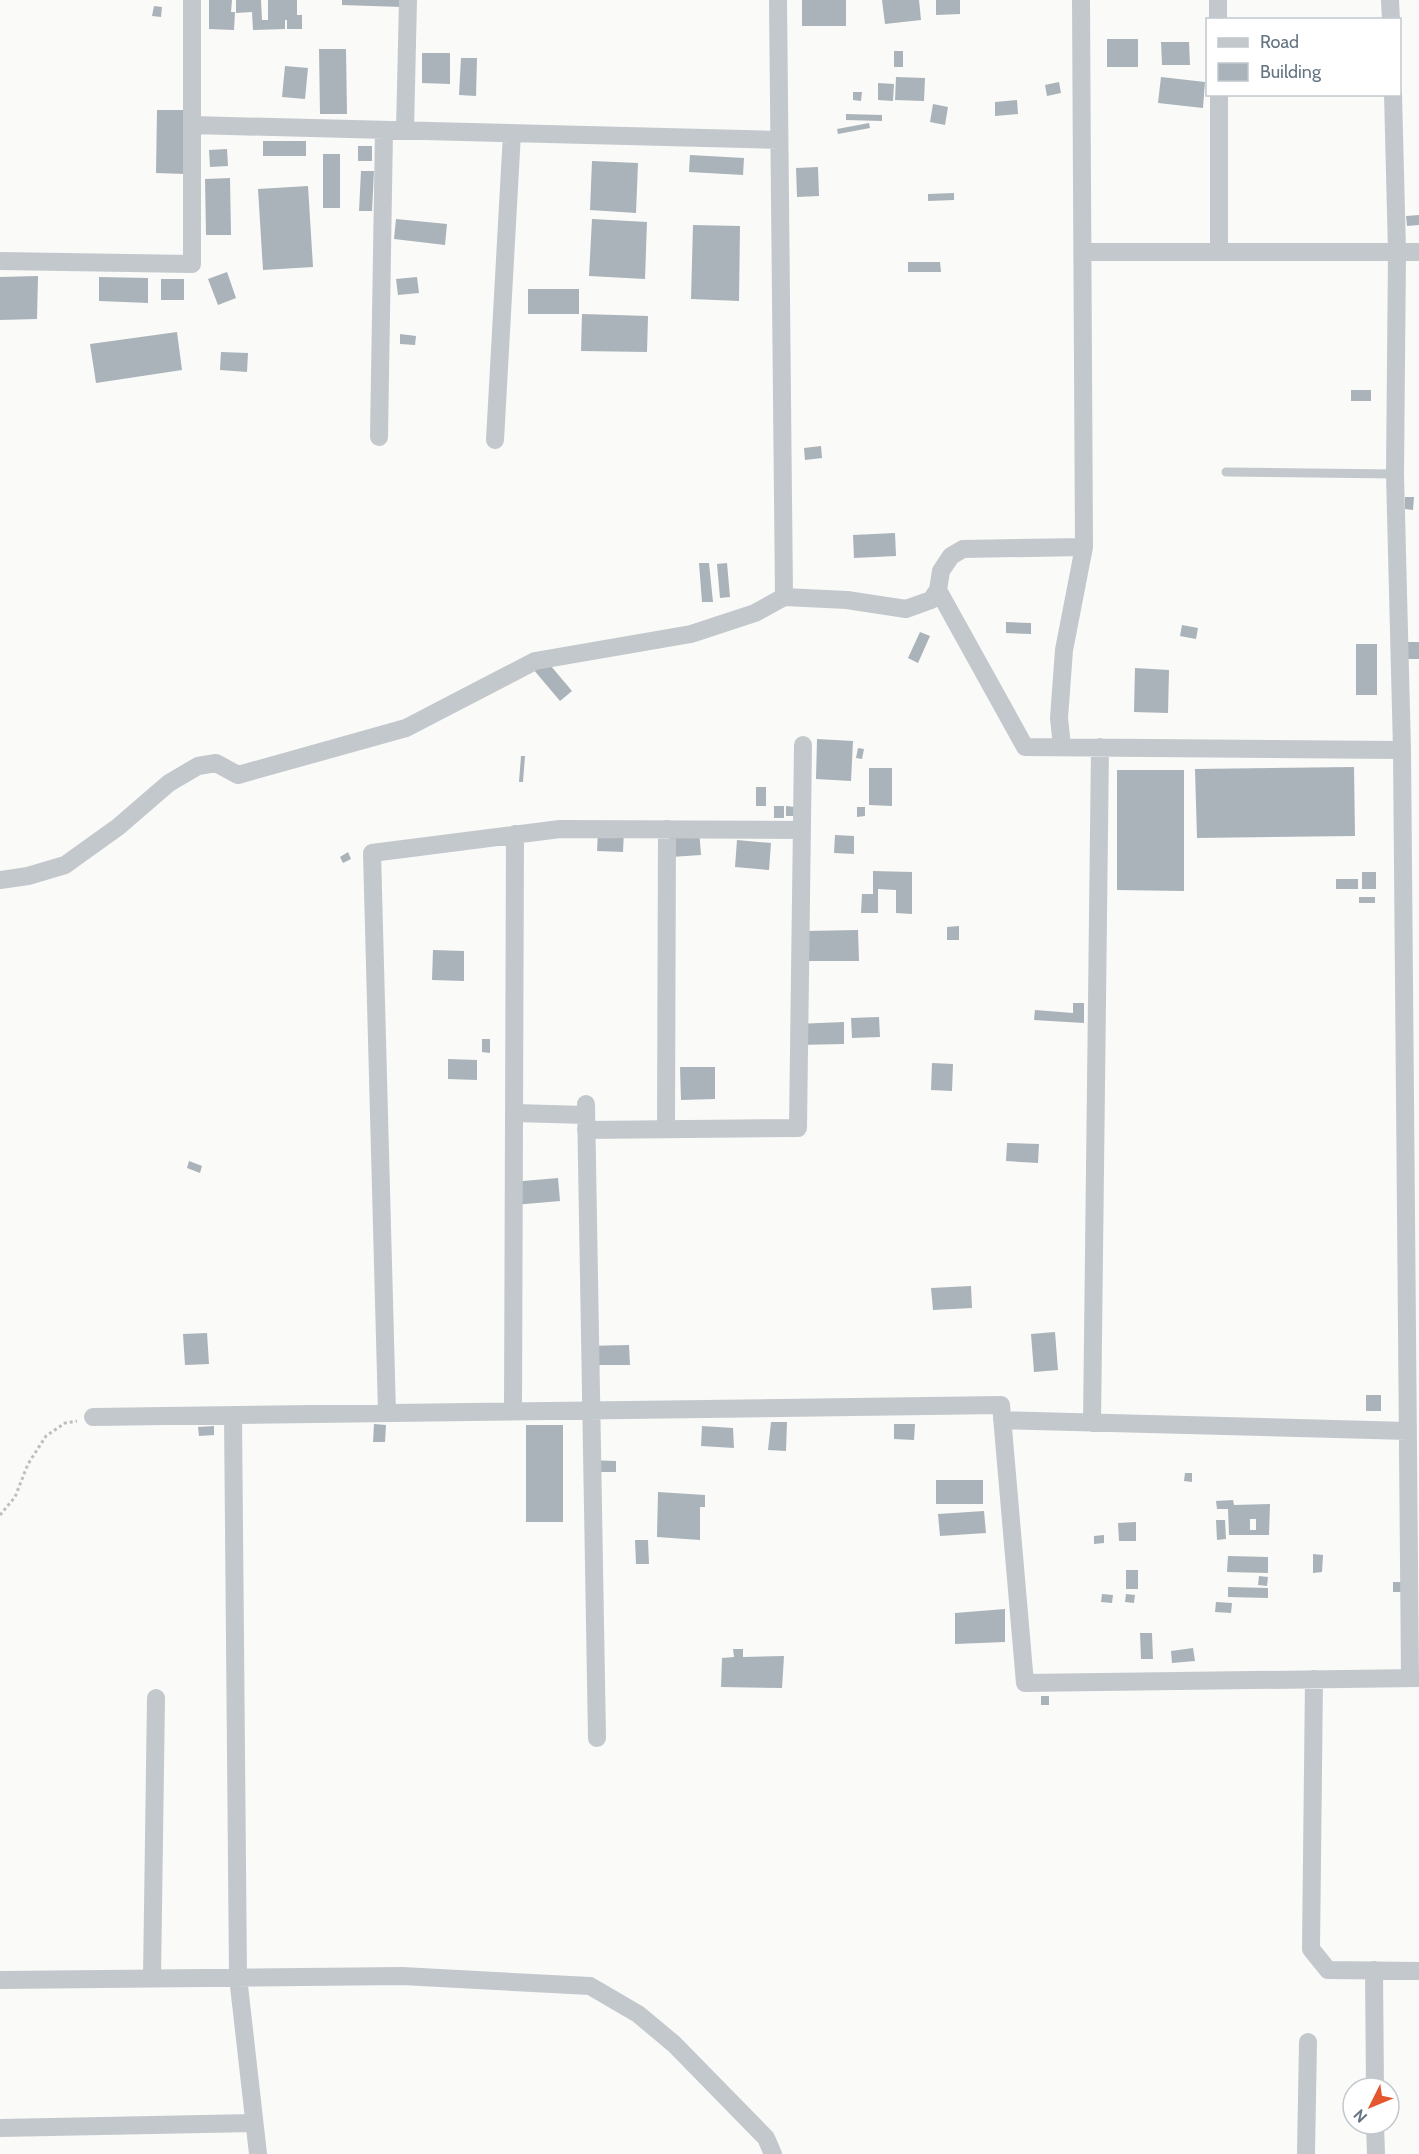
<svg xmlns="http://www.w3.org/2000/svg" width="1419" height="2154" font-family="Cabin,sans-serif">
  <rect width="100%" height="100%" fill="#fafaf8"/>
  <path fill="#aab3b9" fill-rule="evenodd" d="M209,0H232L231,12H235L234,30L209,29Z
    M236,0H261L262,20H268V0H297V15H302V29H287V20H285V29L253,30L252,12L236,13Z
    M342,0H403L402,7L342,5Z
    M802,0H846V26H802Z
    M882,0H919L921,20L885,24Z
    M936,0H960V14L936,15Z
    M154,6L162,7L161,17L152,16Z
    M1107,39H1138V67H1107Z
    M1161,42H1189L1190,65H1162Z
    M319,49H346L347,114H320Z
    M894,51H903V67H894Z
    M422,53H450V84L422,83Z
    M461,58H477L476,96L459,95Z
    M285,66L308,68L305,99L282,97Z
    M896,77L925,78L924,101L895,100Z
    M1161,77L1205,82L1203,108L1158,103Z
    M1059,82L1061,93L1047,96L1045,85Z
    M878,83L894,84L893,101L878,100Z
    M853,92H862L861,101L853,100Z
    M1017,100L1018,114L995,116V102Z
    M933,104L948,107L945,125L930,122Z
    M157,110H186L185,174L156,173Z
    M846,114L882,115V121L846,120Z
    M869,123L870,128L838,134L837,129Z
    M263,141H306V156H263Z
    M358,146H372V161H358Z
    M227,149L228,166L210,167L209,150Z
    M323,154H340V208H323Z
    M690,155L744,158L743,175L689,172Z
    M592,161L638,163L636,213L590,210Z
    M818,167L819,196L797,197L796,168Z
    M361,171H374L372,211H359Z
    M230,178L231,235H206L205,179Z
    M308,186L313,267L263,270L258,189Z
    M954,193V200L928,201V194Z
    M1419,215V225L1407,226L1406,216Z
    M396,219L447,224L445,245L394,239Z
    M592,219L647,222L645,279L589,276Z
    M693,225L740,226L739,301L691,299Z
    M908,262H940L941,272H908Z
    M227,272L236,298L218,305L208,279Z
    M38,276L37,319L0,320V277Z
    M99,277L148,278V303L99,301Z
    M417,277L419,293L398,295L396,279Z
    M161,279H184V300H161Z
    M528,289H579V314H528Z
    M582,314L648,316L647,352L581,351Z
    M177,332L182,370L96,383L90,344Z
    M400,334L416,336L415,345L400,344Z
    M221,352L248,353L247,372L220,370Z
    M1351,390H1371V401H1351Z
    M821,446L822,458L805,460L804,448Z
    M1405,497H1414L1413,510L1405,509Z
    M895,533L896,556L854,558L853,535Z
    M699,563H709L713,602H702Z
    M727,563L730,597L720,598L717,564Z
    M1006,622L1031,623V634L1006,633Z
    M1182,625L1198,628L1196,639L1180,636Z
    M920,632L930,636L918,663L908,658Z
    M1406,642H1419V659H1406Z
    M1356,644H1377V695H1356Z
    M545,659L572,691L560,701L533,669Z
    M1135,668L1169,670L1168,713L1134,712Z
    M817,739L853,741L851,781L816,779Z
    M858,748L864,749L862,759L856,758Z
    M521,756H525L523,782H519Z
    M1354,767L1355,836L1197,838L1195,769Z
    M869,768H892V806L869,805Z
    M1117,770H1184V891L1117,890Z
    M756,787H766V806H756Z
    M774,806H784V818H774Z
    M786,806L795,807V816H786Z
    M857,807H865V816L857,817Z
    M699,829L701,855L671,857L669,831Z
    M598,831H624L623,852L597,851Z
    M835,835L854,836V854L834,853Z
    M737,840L771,843L769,870L735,867Z
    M348,852L351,859L343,863L340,857Z
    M873,871L912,872V914L896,913V890L878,889V913H861L862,894H873Z
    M1362,872H1376V889H1362Z
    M1336,879H1358V889H1336Z
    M1359,897H1375V903H1359Z
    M959,926V940H947V927Z
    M858,930L859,961H805V931Z
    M433,950L464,951V981L432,980Z
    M1073,1003H1084V1023L1034,1020L1035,1010L1073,1013Z
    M879,1017L880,1037L852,1038L851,1018Z
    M844,1022V1044L797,1045L796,1024Z
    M482,1039H490V1053L482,1052Z
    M448,1059L477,1060V1080L448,1079Z
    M932,1063L953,1064L952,1091L931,1090Z
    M680,1067H715V1099L681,1100Z
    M1007,1143L1039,1144L1038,1163L1006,1161Z
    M189,1161L202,1166L200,1173L187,1168Z
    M558,1178L560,1201L514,1205L512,1182Z
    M971,1286L972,1308L933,1310L931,1288Z
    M1055,1332L1058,1370L1034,1372L1031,1334Z
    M207,1333L209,1364L185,1365L183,1334Z
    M629,1345L630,1365H585V1346Z
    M1366,1395H1381V1411H1366Z
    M771,1422H787L786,1451L768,1450Z
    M374,1424L386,1425L385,1442H373Z
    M894,1424H915L914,1440L894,1439Z
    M526,1425H563V1522H526Z
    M214,1426V1435L199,1436L198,1427Z
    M702,1426L733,1428L734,1448L701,1446Z
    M586,1460L616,1461V1472H586Z
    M1185,1473H1192V1482L1184,1481Z
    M936,1480H983V1504H936Z
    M658,1492L705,1495V1507H700V1540L657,1537Z
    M1233,1500L1234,1505L1270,1504L1269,1535H1229L1228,1509H1217L1216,1501ZM1250,1519H1256V1530H1250Z
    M984,1511L986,1533L940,1536L938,1514Z
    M1216,1520H1225L1226,1539L1217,1540Z
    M1136,1522V1541H1119L1118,1523Z
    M1104,1535V1543L1094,1544V1536Z
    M635,1540H648L649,1564H636Z
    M1313,1554L1323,1555L1322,1572L1313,1573Z
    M1228,1556L1268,1557V1573L1227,1572Z
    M1126,1570H1138V1589H1126Z
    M1259,1576L1268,1577L1267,1586L1258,1585Z
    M1393,1582H1401V1592H1393Z
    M1228,1587L1268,1588V1598L1228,1597Z
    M1102,1594L1113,1595L1112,1603L1101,1602Z
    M1126,1594L1135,1595L1134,1603L1125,1602Z
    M1216,1602L1232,1603L1231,1613L1215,1612Z
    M1005,1609V1642L955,1644V1613Z
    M1140,1633H1152L1153,1659H1141Z
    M1193,1648L1195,1661L1172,1663L1171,1651Z
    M733,1649H743V1657L784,1656L782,1688L721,1687L722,1658L734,1657Z
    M1041,1696H1049V1705H1041Z"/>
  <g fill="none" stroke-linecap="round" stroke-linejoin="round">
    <path stroke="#bbbfc2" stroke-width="3" stroke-dasharray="3 3" stroke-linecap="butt" d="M0,1515L15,1497L28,1464L46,1436L65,1423L77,1421"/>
    <path stroke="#c3c8cc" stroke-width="9" d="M1226,472L1395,474"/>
    <path stroke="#c3c8cc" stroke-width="18" d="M778,0L784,597
      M1218,0V20
      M1390,0L1391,20
      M1219,94V252
      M1393,94L1397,252L1395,474L1402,750L1410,1678
      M192,125L779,140
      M405,130L408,0
      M1083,252H1419
      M0,261L192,264V0
      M379,437L384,130
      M495,440L512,133
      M938,590L1025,747L1402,750
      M1062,747L1059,718L1064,650L1084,547L1081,0
      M0,880L28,876L65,865L118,827L169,783L198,766L216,763L238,775L406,728L535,661L691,634L755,613L784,597L847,600L906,609L931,600L938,590L941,571L951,556L963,549L1084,547
      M586,1104L597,1738
      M515,1113L586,1115
      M666,1129L667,829
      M586,1130L798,1128L803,745
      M513,1411L515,834
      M387,1413L372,853L560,829L802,830
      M233,1415L238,1977L258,2154
      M93,1417L1001,1405L1025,1683L1419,1678
      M1002,1420L1408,1431
      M1092,1423L1100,747
      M1314,1679L1311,1949L1328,1970L1419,1971
      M1374,1970L1375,2088
      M152,1978L156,1698
      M0,1980L402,1976L590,1986L638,2014L674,2044L766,2138L773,2154
      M1375,2124L1376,2154
      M0,2128L254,2123
      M1306,2154L1308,2042"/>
  </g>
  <rect x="1206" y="18" width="195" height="78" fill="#ffffff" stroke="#c1c8cd" stroke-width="1.5"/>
  <rect x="1218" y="38" width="30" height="9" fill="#c3c8cc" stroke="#c1c8cd" stroke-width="1.5"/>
  <text x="1260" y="48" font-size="18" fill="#657683">Road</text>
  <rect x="1218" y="63" width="30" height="18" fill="#aab3b9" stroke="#c1c8cd" stroke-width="1.5"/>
  <text x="1260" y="78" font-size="18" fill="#657683">Building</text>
  <g transform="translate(1371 2106) rotate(227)"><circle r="28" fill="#ffffff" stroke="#c1c8cd" stroke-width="1.5"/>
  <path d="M0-4.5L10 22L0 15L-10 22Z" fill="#e4572e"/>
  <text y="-9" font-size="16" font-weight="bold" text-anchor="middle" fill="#657683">N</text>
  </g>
</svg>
